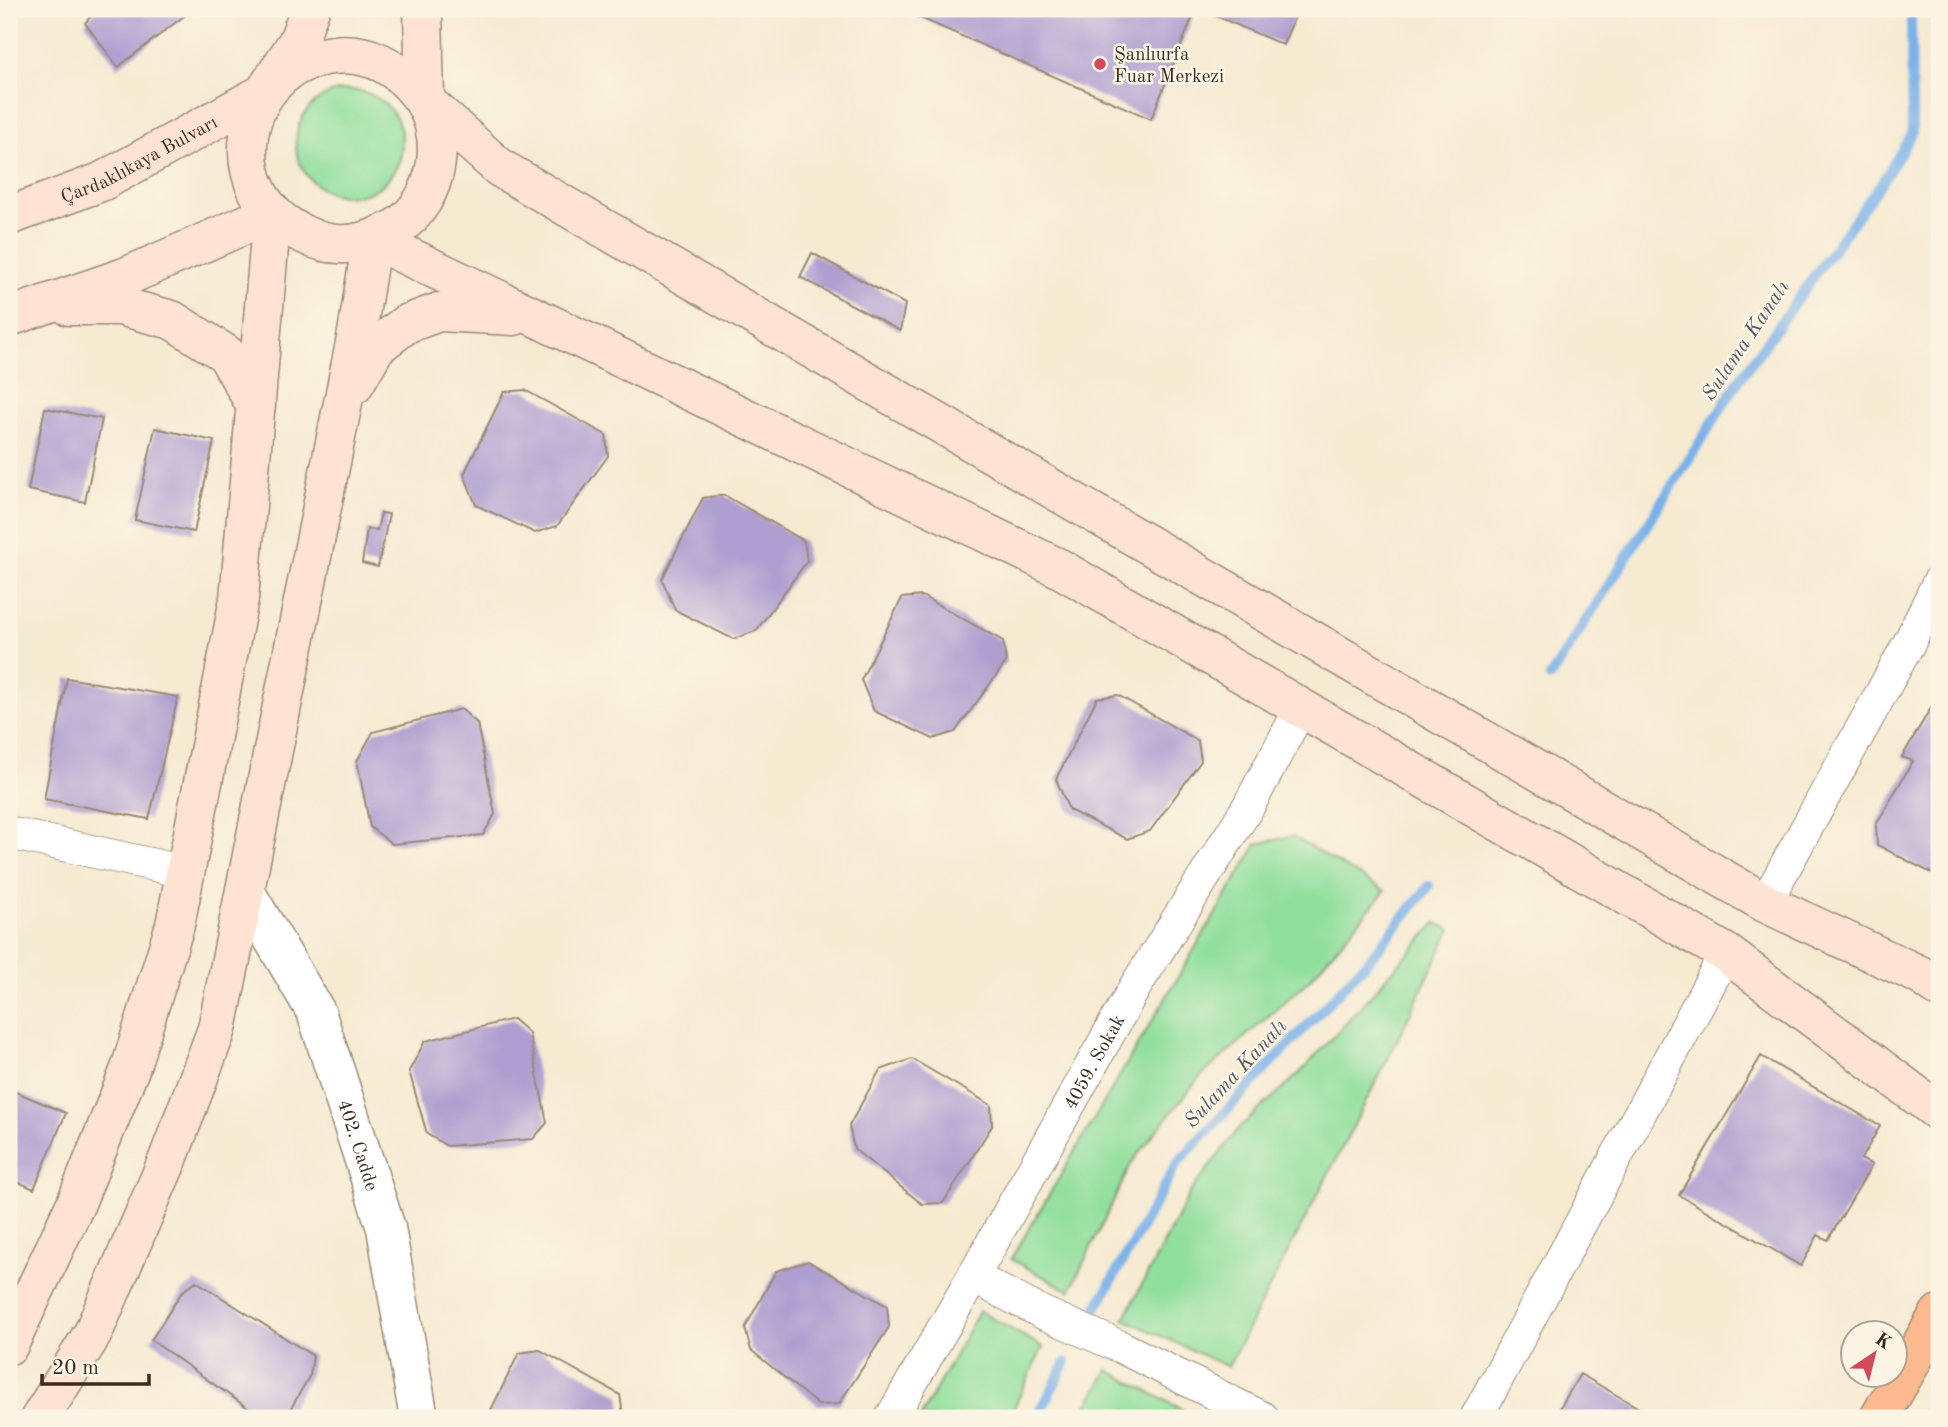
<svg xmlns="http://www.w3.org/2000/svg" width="1948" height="1427" font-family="'Old Standard TT',serif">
  <rect width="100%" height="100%" fill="#fcf5e5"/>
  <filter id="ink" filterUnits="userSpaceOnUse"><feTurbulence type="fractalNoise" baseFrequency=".0143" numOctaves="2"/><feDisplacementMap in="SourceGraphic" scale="14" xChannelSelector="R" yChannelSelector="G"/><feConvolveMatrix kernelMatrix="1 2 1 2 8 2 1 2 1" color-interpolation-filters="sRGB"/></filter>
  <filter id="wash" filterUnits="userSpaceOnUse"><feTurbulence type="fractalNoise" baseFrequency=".00686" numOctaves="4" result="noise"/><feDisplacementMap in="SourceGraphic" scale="28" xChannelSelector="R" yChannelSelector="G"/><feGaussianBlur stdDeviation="1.57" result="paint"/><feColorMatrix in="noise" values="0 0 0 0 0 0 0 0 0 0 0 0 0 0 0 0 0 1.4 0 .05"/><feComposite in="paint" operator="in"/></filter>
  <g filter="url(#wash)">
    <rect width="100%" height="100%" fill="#f6ead1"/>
    <path fill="#91df9d" stroke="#66845e" stroke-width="2" d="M296 143a53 53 0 1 1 106 0a53 53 0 1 1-106 0Z
      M1292,836L1385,891L1308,981L1198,1079L1132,1162L1070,1291L1011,1259L1257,844Z
      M1436,923L1451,929L1384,1067L1228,1367L1124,1319L1191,1191L1240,1127L1302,1071Z
      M979,1311L1043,1347L1009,1418H920Z
      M1108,1370L1198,1418H1080Z"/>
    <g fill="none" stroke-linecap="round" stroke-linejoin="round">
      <path stroke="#7ab1e9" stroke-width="10" d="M1550,677L1740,379L1884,179L1912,134L1911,9
        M1097,1307L1178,1162L1368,961L1429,886
        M1037,1418L1066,1362"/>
    </g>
    <g id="blocks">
      <path fill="#af9fd0" d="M97,9H193L118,67L85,23Z
        M900,9H1196L1151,119Z
        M1200,9H1298L1283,45Z
        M812,253L905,304L900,331L800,277Z
        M525,390L606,435L608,456L557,526L535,533L476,505L464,474L504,392Z
        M45,408L102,419L85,502L28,490Z
        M155,428L214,441L194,532L135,520Z
        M724,495L804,541L807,561L756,631L733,639L675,610L662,579L703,498Z
        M381,513L389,514L378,567L362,563L367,529L377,530Z
        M922,596L1003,641L1006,662L955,732L933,739L874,711L861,680L902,598Z
        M67,678L178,697L149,819L44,799Z
        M1939,694V877L1877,845L1876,825L1913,761L1902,757Z
        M1118,695L1198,741L1201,761L1150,831L1127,839L1069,810L1056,779L1097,698Z
        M461,709L477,723L495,814L483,835L392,844L370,827L357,761L373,732Z
        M513,1019L529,1033L547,1123L533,1139L447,1146L427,1134L409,1071L425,1041Z
        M1761,1056L1880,1126L1861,1159L1872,1165L1828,1240L1818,1235L1801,1266L1679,1195Z
        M912,1059L991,1105L992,1126L943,1203L922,1204L854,1149L849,1126L880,1070Z
        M9,1089L66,1113L34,1189L9,1178Z
        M808,1261L887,1306L889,1327L839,1404L818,1405L751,1350L745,1328L776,1271Z
        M196,1281L313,1356L310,1375L290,1410L274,1418H262L151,1340L182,1292Z
        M540,1350L620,1395L623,1415L621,1418H487L519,1353Z
        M1580,1374L1656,1418H1554Z"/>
    </g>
  </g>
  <g filter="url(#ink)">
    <use href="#blocks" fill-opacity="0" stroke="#988a78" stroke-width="2"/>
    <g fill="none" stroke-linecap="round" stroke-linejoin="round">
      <g stroke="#988a78" stroke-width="34">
        <g id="minor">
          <path d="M9,833L186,872"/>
          <path d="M1765,903L1909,643L1939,581"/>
          <path d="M973,1277L1043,1313L1121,1347L1263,1418"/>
          <path id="s1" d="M891,1418L973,1277L1135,987L1248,807L1301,708"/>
          <path d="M1476,1418L1726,953"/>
        </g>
      </g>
      <g stroke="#988a78" stroke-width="41">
        <g id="tertiary">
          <path id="s2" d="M245,891L316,1012L386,1228L419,1418"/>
        </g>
      </g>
      <g stroke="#988a78" stroke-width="41">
        <g id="secondary">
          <path d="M423,9L425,101L500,168L1765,903L1920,975L1939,988"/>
          <path id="s3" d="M9,216L101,182L264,93L298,41L310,9"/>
          <path d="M372,239C380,235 389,232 396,228C441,199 450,131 417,92C396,66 367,51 333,55C237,65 215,196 305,235C317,241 332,245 346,244C355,244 364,241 372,239L1059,568L1726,953L1939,1112"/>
          <path d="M69,306H120L172,320L226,354L256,406"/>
          <path d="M9,317L125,277L272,213L239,599L175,925L130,1069L76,1203L9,1345"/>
          <path d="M354,385L376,347L406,324L439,312L514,316"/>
          <path d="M40,1418L93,1333L168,1159L217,1029L357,333L372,239"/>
        </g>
      </g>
      <g stroke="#988a78" stroke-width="41">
        <path id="trunk" d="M1879,1418L1939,1314"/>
      </g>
      <use href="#minor" stroke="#fff" stroke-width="32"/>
      <use href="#tertiary" stroke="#fff" stroke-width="38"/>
      <use href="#secondary" stroke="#fee3d2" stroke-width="38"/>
      <use href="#trunk" stroke="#fcba8e" stroke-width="38"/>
    </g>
  </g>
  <circle fill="#d1495b" stroke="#fcf5e5" stroke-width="2.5" cx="1100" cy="64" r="7"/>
  <g text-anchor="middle" stroke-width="5" stroke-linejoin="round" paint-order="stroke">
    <g font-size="19" fill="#3b2a1e" stroke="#fcf5e5" text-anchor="start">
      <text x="1114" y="60">Şanlıurfa<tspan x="1114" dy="22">Fuar Merkezi</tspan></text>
    </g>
    <g font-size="19" fill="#3b2a1e" stroke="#fcf5e5">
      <text dy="7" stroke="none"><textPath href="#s3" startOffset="142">Çardaklıkaya Bulvarı</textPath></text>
      <text dy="7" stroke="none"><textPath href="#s1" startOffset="410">4059. Sokak</textPath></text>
      <text dy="7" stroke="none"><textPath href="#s2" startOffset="280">402. Cadde</textPath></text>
    </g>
    <g font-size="21" font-style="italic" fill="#515965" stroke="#fcf5e5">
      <text transform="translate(1745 340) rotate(-56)" y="7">Sulama Kanalı</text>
      <text transform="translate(1235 1073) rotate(-47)" y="7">Sulama Kanalı</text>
    </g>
  </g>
  <rect width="1948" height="1427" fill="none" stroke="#fcf5e5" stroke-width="35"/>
  <g transform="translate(1874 1354) rotate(35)"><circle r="33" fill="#fcf5e5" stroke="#afa495" stroke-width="2"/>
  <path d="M0-5L12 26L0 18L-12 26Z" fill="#d1495b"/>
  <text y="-10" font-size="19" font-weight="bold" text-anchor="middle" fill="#3b2a1e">K</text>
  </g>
  <path d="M42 1374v10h107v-10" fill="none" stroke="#3b2a1e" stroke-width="3.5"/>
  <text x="52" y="1374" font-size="21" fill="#3b2a1e" stroke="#fcf5e5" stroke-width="5" paint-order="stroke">20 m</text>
</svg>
